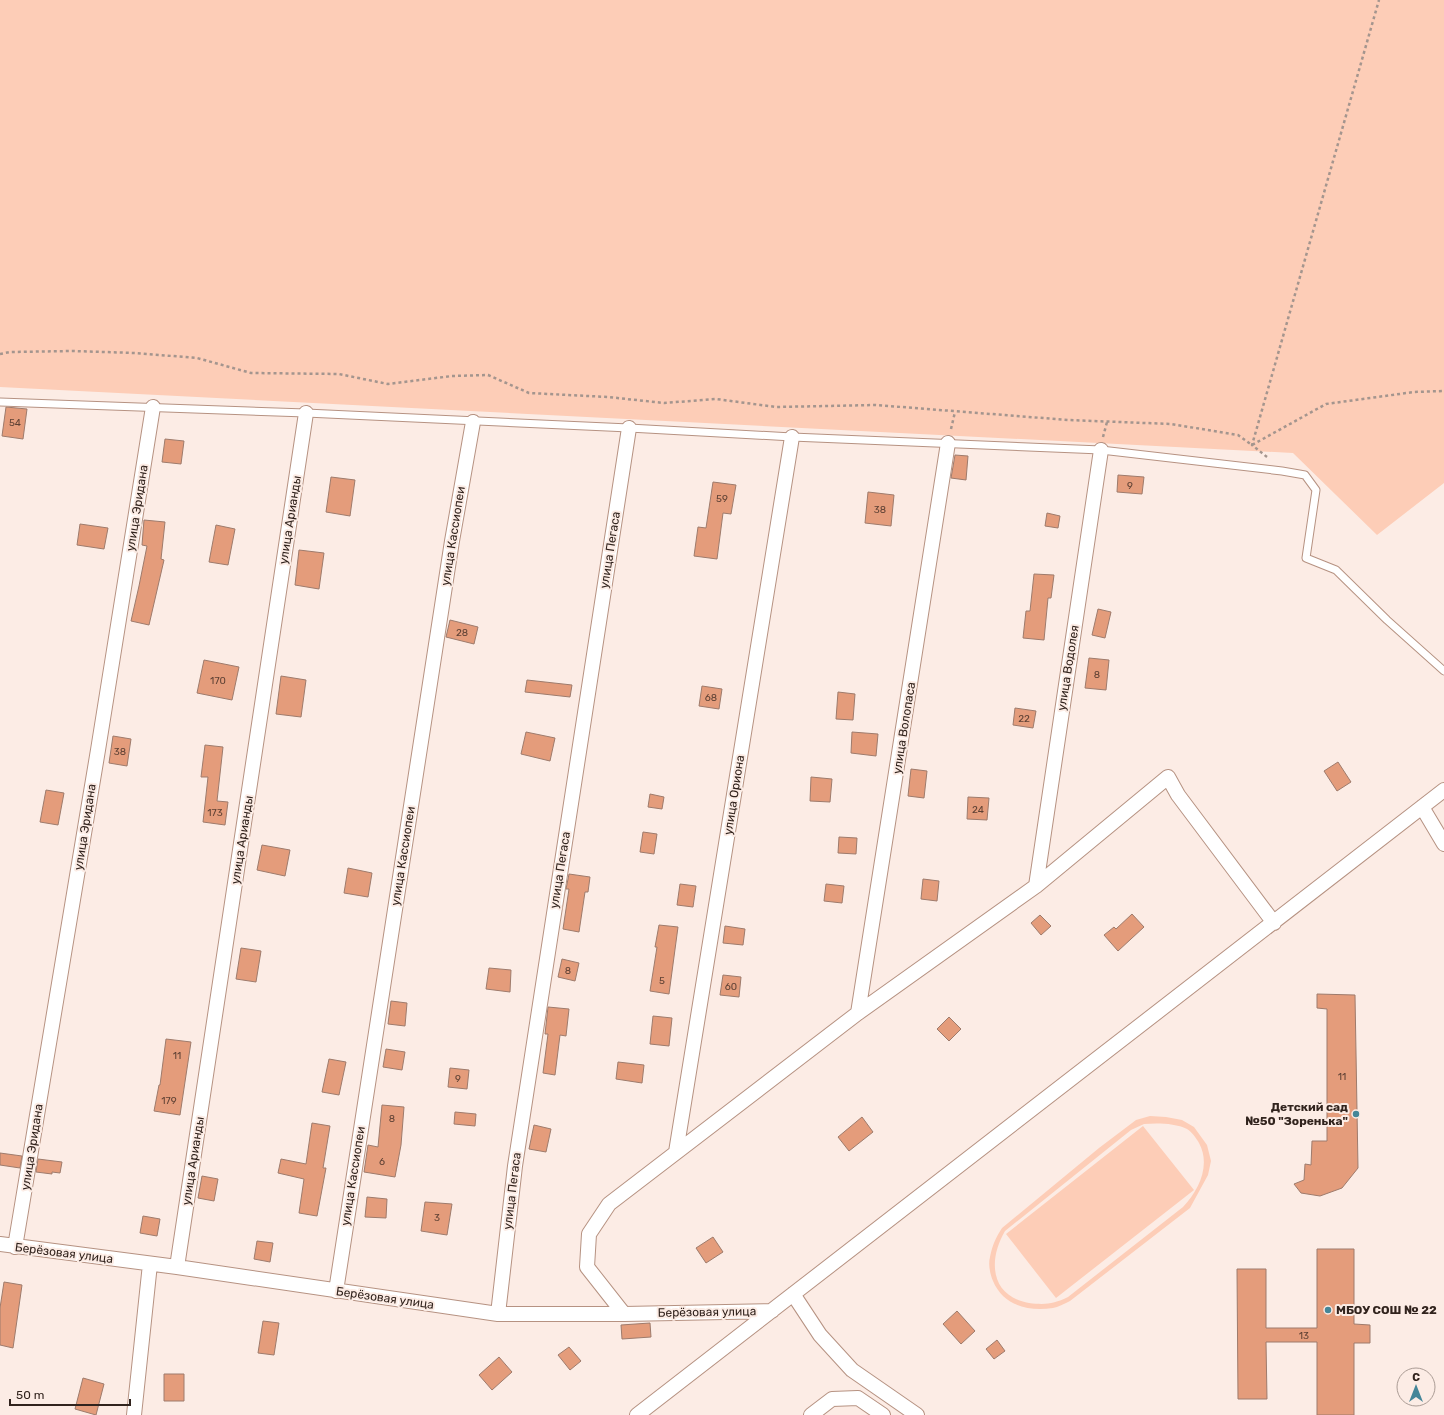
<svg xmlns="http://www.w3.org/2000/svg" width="1444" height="1415" font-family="Rubik,sans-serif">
  <rect width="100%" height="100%" fill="#fcece5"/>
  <path fill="#fdcdb7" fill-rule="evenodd" d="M0,0H1444V483L1377,535L1293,453L0,387Z
    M1150,1116L1166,1117L1182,1120L1194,1127L1207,1145L1211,1161L1208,1175L1190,1208L1070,1301C1064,1304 1058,1307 1053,1308C1028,1312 1003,1305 993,1281C990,1274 988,1264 990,1257C992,1246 996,1237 1002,1228L1099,1148L1136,1120ZM1144,1124C1157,1123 1175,1123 1187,1129C1192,1132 1196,1138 1199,1143C1211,1165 1199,1190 1183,1207L1068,1297C1054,1304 1045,1305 1029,1303C990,1296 988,1260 1005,1231L1131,1130Z
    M1143,1126L1194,1190L1056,1298L1006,1234Z"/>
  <path fill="#e49c7b" stroke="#9e7b6c" d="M6,407L27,409L23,439L2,436Z
    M165,439L184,441L181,464L162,462Z
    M955,455L968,456L966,480L951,478Z
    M1118,475L1144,477L1142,494L1117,492Z
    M331,477L355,480L350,516L326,512Z
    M713,482L736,485L731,514L723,513L717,559L694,556L698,527L706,528Z
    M868,492L894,495L891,526L865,523Z
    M1047,513L1060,516L1058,528L1045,526Z
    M144,520L165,522L161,559L164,560L149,625L131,621L139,586L147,546L142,545Z
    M80,524L108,528L104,549L77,545Z
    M216,525L235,529L228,565L209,562Z
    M299,550L324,553L319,589L295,585Z
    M1034,574L1054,575L1051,598H1048L1044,640L1023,638L1026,611H1030Z
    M1098,609L1111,612L1105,638L1092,635Z
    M450,620L478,627L474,644L446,637Z
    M1089,658L1109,660L1106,690L1085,688Z
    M204,660L239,667L232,700L197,693Z
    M281,676L306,680L301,717L276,714Z
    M527,680L572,685L570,697L525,692Z
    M702,686L722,689L719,709L699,706Z
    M838,692L855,694L853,720L836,719Z
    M1015,708L1036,711L1033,728L1013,725Z
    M526,732L555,738L550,761L521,754Z
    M852,732L878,734L876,756L851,753Z
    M113,736L131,739L127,766L109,763Z
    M205,745L223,747L217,801L228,802L225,825L203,822L208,777H201Z
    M1338,762L1351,782L1337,791L1324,771Z
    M911,769L927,771L924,798L908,796Z
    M811,777L832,779L830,802L810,801Z
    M46,790L64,793L58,825L40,822Z
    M650,794L664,797L662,809L648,807Z
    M968,797L989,798L987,820L967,819Z
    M643,832L657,834L654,854L640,852Z
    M839,837L857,838L856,854L838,853Z
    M262,845L290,850L285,876L257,870Z
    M348,868L372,873L368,897L344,893Z
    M569,874L590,877L588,892H585L579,932L563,929L569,889H566Z
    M923,879L939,881L937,901L921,899Z
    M680,884L696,886L693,907L677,905Z
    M826,884L844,886L842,903L824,901Z
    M1132,914L1144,927L1118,951L1104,935L1114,927L1116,929Z
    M1040,915L1051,926L1041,935L1031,923Z
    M659,925L678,927L669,994L650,991L657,947H655Z
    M725,926L745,929L743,945L723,943Z
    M241,948L261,951L256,982L236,979Z
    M562,959L579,963L575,981L558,977Z
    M489,968L511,970L510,992L486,989Z
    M723,975L741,977L739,997L720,995Z
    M1317,994L1355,995L1358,1168L1342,1188L1320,1196L1301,1193L1294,1184L1304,1180L1305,1164L1311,1165L1312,1141H1327V1009L1317,1008Z
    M391,1001L407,1003L405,1026L388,1024Z
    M548,1007L569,1009L566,1036L560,1035L555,1075L543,1073L548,1034H545Z
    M653,1016L672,1018L669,1046L650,1044Z
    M949,1017L961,1029L949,1041L937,1029Z
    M166,1039L191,1042L180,1115L154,1111L159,1085H160Z
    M386,1049L405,1052L402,1070L383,1067Z
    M329,1059L346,1062L339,1095L322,1092Z
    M618,1062L644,1065L642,1083L616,1079Z
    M450,1068L469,1070L467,1089L448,1087Z
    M382,1105L404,1107L401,1145L395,1177L364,1172L368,1145L378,1147Z
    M455,1112L476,1114L475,1126L454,1124Z
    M862,1117L873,1132L849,1151L838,1137Z
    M312,1123L330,1126L323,1168H326L317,1216L299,1213L304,1179L278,1173L281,1159L306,1164Z
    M534,1125L551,1129L546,1152L529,1149Z
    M0,1153L22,1156L20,1168L0,1165Z
    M38,1159L62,1162L60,1173L52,1172V1174L36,1172Z
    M202,1176L218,1179L214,1201L198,1198Z
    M367,1197L387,1199L386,1218L365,1217Z
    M425,1202L452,1204L447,1235L421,1231Z
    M143,1216L160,1219L157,1236L140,1233Z
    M713,1237L723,1252L706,1263L696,1248Z
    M257,1241L273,1243L270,1262L254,1259Z
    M1317,1249H1354V1324L1370,1325V1343H1354V1415H1317V1342H1266L1267,1399H1238L1237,1269H1266V1328H1317Z
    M4,1282L22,1285L13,1348L0,1345V1308Z
    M957,1311L975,1331L961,1344L943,1324Z
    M263,1321L279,1323L274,1355L258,1353Z
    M650,1323L651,1337L622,1339L621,1325Z
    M997,1340L1005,1351L994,1359L986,1349Z
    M569,1347L581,1361L570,1370L558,1355Z
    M499,1357L512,1372L492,1390L479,1375Z
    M164,1374H184V1401H164Z
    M83,1378L104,1384L96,1415L75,1409Z"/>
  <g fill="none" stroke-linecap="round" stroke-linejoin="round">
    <g stroke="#b69282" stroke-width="9">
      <path id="service" d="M0,402L306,413L629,428L792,437L1101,450L1282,471L1305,475L1316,490L1306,558L1336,570L1387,620L1444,671"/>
    </g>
    <g stroke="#b69282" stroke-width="16">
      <path id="minor" d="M1422,807L1444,844
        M1036,886L1101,450
        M858,1013L948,443
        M676,1152L792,437
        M0,1244L177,1267L498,1314H624L772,1311
        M15,1247L98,750L153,407
        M177,1267L306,413
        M336,1291L452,541L473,422
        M793,1294L820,1335L852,1370L917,1415
        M498,1314L515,1166L629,428
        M624,1314L587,1267L589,1234L609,1204L858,1013L1036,886L1168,777L1178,795L1274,923
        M134,1415L150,1264
        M637,1415L1444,790
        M811,1415L832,1399L858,1398L883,1415"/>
    </g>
    <path stroke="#a4958e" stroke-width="2.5" stroke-dasharray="3 3" stroke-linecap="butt" d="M0,354L10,352L73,351L135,353L197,358L251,373L339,374L388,384L452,376L488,375L529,393L608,397L664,403L716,399L776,407L876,405L1068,420L1171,424L1238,435L1252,445L1326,404L1414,392L1444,391
      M951,429L955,412
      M1103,437L1107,422
      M1267,457L1252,445L1379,0"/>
    <use href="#service" stroke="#fff" stroke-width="7"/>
    <use href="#minor" stroke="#fff" stroke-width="14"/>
  </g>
  <g fill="#458698" stroke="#fcece5" stroke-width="1.5">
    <circle cx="1356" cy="1114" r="4"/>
    <circle cx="1328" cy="1310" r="4"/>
  </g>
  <g text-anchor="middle" stroke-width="4" stroke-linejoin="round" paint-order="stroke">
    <g font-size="10" fill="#5e4134">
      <text x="15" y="426">54</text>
      <text x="1130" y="489">9</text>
      <text x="722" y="502">59</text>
      <text x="880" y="513">38</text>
      <text x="462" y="636">28</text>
      <text x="1097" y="678">8</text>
      <text x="218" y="684">170</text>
      <text x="711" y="701">68</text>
      <text x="1024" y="722">22</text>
      <text x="120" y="755">38</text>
      <text x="978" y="813">24</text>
      <text x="215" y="816">173</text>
      <text x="568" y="974">8</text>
      <text x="662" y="984">5</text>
      <text x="731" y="990">60</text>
      <text x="177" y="1059">11</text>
      <text x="1342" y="1080">11</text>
      <text x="458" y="1082">9</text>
      <text x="169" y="1104">179</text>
      <text x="392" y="1122">8</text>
      <text x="382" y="1165">6</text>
      <text x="437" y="1221">3</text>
      <text x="1304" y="1339">13</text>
    </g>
    <g font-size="12" fill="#31231d" stroke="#fcece5">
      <text transform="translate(137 508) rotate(-81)" y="4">улица Эридана</text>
      <text transform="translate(290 520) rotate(-81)" y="4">улица Арианды</text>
      <text transform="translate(453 536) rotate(-81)" y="4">улица Кассиопеи</text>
      <text transform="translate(610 550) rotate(-81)" y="4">улица Пегаса</text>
      <text transform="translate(1068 668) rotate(-81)" y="4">улица Водолея</text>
      <text transform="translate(904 728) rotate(-81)" y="4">улица Волопаса</text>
      <text transform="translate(734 795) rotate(-81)" y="4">улица Ориона</text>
      <text transform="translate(85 827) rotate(-81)" y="4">улица Эридана</text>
      <text transform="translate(242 840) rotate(-81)" y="4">улица Арианды</text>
      <text transform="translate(403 856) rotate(-81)" y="4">улица Кассиопеи</text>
      <text transform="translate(560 870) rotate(-81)" y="4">улица Пегаса</text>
      <text transform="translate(32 1147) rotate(-81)" y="4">улица Эридана</text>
      <text transform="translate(193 1161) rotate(-81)" y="4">улица Арианды</text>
      <text transform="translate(353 1176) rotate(-81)" y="4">улица Кассиопеи</text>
      <text transform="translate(512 1191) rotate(-83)" y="4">улица Пегаса</text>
      <text transform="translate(64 1253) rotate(7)" y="4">Берёзовая улица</text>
      <text transform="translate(385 1298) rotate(8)" y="4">Берёзовая улица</text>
      <text transform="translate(707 1312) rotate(-1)" y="4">Берёзовая улица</text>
    </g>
    <g font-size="12" font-weight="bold" fill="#31231d" stroke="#fcece5" text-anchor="end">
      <text x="1348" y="1111">Детский сад<tspan x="1348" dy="14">№50 "Зоренька"</tspan></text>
      <text x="1336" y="1314" text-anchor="start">МБОУ СОШ № 22</text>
    </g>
  </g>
  <g transform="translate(1416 1387)"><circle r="19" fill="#fcece5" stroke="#ab9c95"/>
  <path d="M0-3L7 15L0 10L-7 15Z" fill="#458698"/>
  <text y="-6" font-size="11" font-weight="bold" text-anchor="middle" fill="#31231d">С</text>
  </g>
  <path d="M10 1399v6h120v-6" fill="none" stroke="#31231d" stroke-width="2"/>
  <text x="16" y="1399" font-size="12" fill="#31231d" stroke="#fcece5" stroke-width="3" paint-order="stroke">50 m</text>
</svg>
